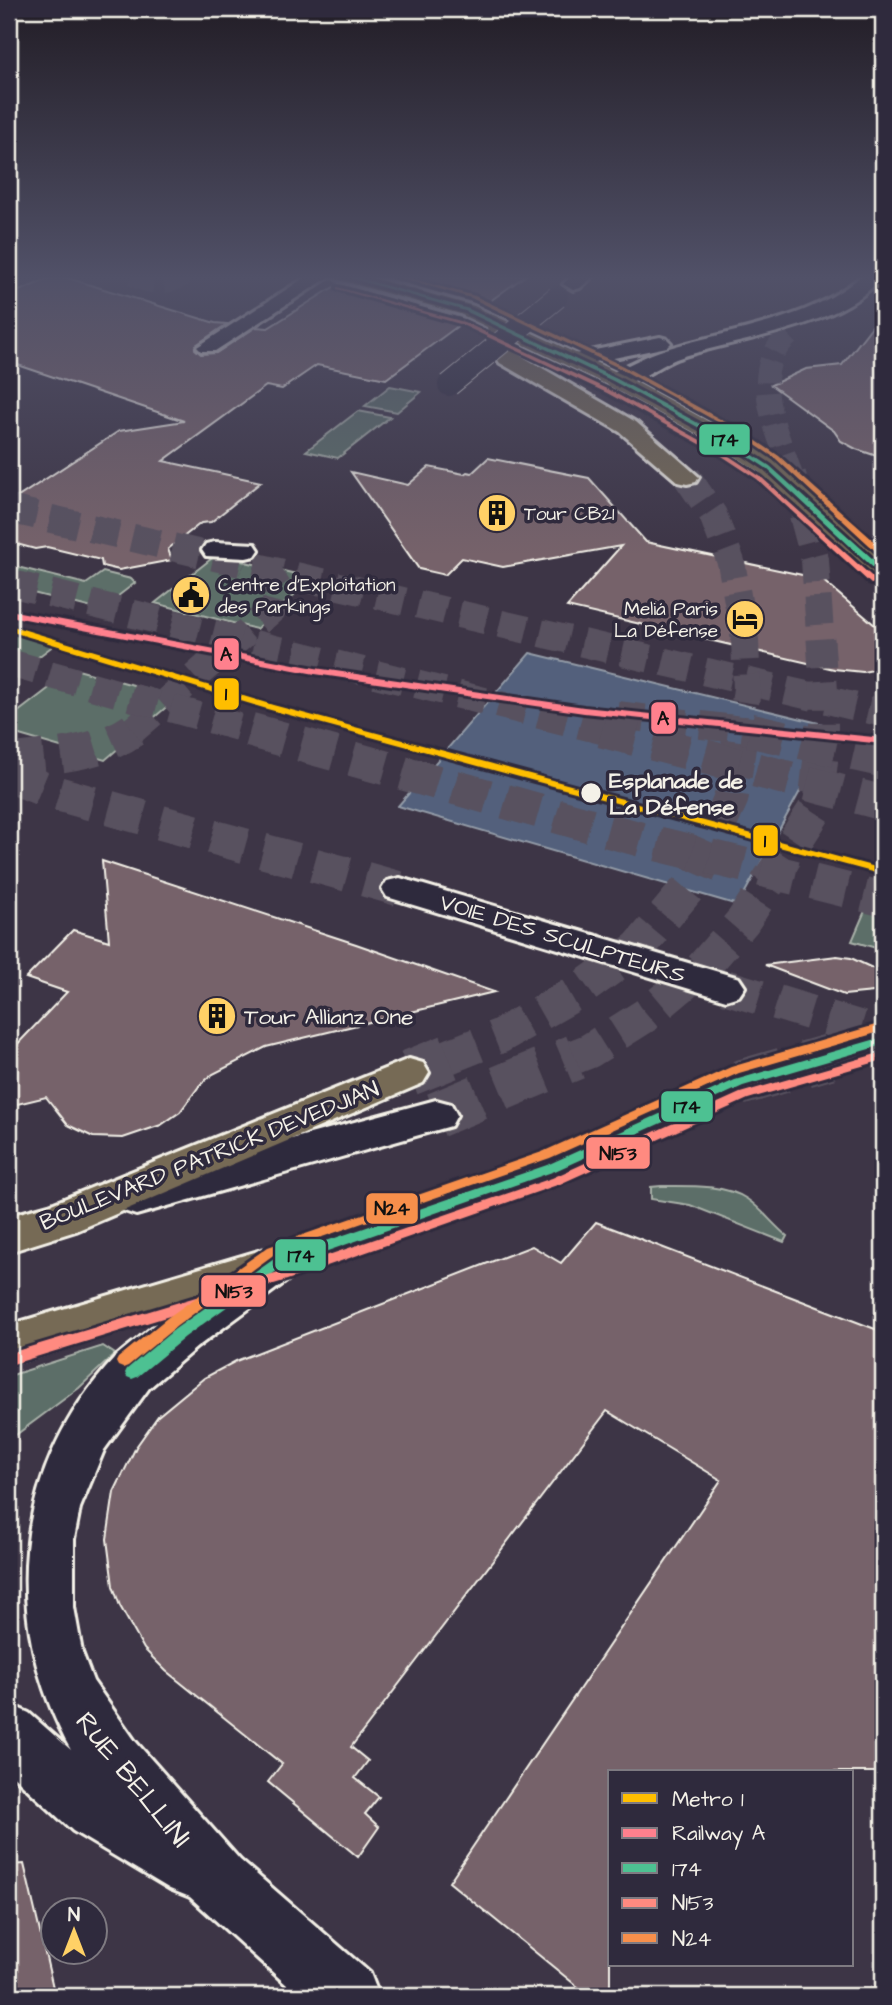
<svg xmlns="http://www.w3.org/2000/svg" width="892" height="2005" font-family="'Architects Daughter',sans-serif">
  <rect width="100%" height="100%" fill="#3d3546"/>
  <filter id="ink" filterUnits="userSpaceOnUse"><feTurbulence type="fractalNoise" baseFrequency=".0143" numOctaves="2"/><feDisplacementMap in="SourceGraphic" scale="14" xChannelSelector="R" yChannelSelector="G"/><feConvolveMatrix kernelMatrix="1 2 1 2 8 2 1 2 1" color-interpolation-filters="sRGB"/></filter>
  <g filter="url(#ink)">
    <path fill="#5b6e67" stroke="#a8b0a8" stroke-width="2" d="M390,386L421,392L397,412L365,406Z
      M358,411L390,417L338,458L306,451Z
      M216,555L313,578L256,629L155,603Z
      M9,565L86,584L103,572L131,579L135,583L100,610L9,587Z
      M9,628L58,642L9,679Z
      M74,669L178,697L105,760L9,732V719Z
      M883,869V950L852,941Z
      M661,1186C688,1186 724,1184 747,1199C762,1209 773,1225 787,1236L784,1242L690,1205L651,1199V1187Z
      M103,1346L115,1354L79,1388L9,1440V1376Z"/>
    <path fill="#52617c" stroke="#939ba7" stroke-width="2" d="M530,653L835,727L738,905L398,806Z"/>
    <path fill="#76626b" stroke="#f4f1e8" stroke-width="2" d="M58,275L215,323L227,324L196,345L195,349L201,354L216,353L256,327L268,328L340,283L466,320L386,379L317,365L282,389L266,386L163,461L261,482L211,522L201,523L168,549L172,560L119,570L102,566L101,560L47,547L35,549L9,542V503L119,431L184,421L9,362V295Z
      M372,275H526L482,307Z
      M883,312V458L856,449L841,441L834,431L771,385L806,369L842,365Z
      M488,458L589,478L646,542L821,579L883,632V668L863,672L834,669L567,607L621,546L503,567L462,558L445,575L419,569L351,472L408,485L429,467L464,474L467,472L472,473Z
      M102,861L356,944L494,992L266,1047L213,1074L200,1085L180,1112L161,1125L123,1138L93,1137L68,1125L46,1097L9,1106V1053L67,992L26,978L73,930L109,941Z
      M837,956L851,958L883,973V991L844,995L765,965Z
      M596,1222L883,1332V1772H610V1996H589L449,1882L721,1480L607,1411L351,1747L368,1761L355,1778L379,1797L365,1814L379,1827L358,1857L268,1782L282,1764L166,1671L144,1649L120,1606L113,1586L107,1539L114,1492L136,1447L158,1416L204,1378L236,1361L532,1246L561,1263Z
      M24,1864L55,1996H9V1865Z"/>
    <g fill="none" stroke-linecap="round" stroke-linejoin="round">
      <path stroke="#58515e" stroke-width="22" stroke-dasharray="22 10" stroke-linecap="butt" d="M133,275C150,285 167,285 184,275"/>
      <path stroke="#58515e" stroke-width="28" stroke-dasharray="28 14" stroke-linecap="butt" d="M9,509L883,713
        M131,732L274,608L279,590L270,576L246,562"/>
      <path stroke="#58515e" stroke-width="35" stroke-dasharray="35 18" stroke-linecap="butt" d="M9,761C51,756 97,755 133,730
        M9,775L48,791L400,889
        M726,987L883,1035"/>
      <path stroke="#58515e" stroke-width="22" stroke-dasharray="22 10" stroke-linecap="butt" d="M789,335C745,373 778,430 792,476"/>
      <path stroke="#58515e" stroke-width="28" stroke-dasharray="28 14" stroke-linecap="butt" d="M792,474L815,560L824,691V732"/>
      <path stroke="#58515e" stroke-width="35" stroke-dasharray="35 18" stroke-linecap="butt" d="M571,1058L589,1051L646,1015L702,968L743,921L815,810L824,730"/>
      <path stroke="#58515e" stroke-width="46" stroke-dasharray="46 23" stroke-linecap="butt" d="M436,1115L575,1057"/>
      <path stroke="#58515e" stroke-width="28" stroke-dasharray="28 14" stroke-linecap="butt" d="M687,477L713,515L731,562L745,640L747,689L741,732"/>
      <path stroke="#58515e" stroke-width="35" stroke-dasharray="35 18" stroke-linecap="butt" d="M445,1058L500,1036L577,992L638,948L695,880L731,798L741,730
        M823,1058L883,1041"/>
      <path stroke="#58515e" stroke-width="46" stroke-dasharray="46 23" stroke-linecap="butt" d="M409,1073L449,1057
        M739,1083L829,1057"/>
      <path stroke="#58515e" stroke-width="28" stroke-dasharray="28 14" stroke-linecap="butt" d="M9,583L609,732
        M9,663L256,732
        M617,715L760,732"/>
      <path stroke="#58515e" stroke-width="35" stroke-dasharray="35 18" stroke-linecap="butt" d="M250,730L650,842L883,899
        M602,730L883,803
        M750,730L883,760"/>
      <g stroke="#f4f1e8" stroke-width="6">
        <path id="pedestrian" d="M309,275H332L215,351H201L197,347Z
          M573,275H595L580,288L573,290L563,284Z
          M215,542L255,544L259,550L255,556L246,558L206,556L202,550L206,544Z"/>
      </g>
      <g stroke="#f4f1e8" stroke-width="6">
        <path id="minor" d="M400,878L739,978L745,987L739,996L726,1000L387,897L382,889L387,881Z
          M276,1246L292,1251L299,1264L292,1277L197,1347L149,1388L104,1450L80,1508L74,1539V1607L82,1652L93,1681L135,1741L240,1860L370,1973L379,1996H299L190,1897L170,1889L73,1831L9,1772V1704L29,1713L71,1750C0,1622 11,1469 114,1359C123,1350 134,1343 143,1335C180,1305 221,1279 260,1251Z"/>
      </g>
      <g stroke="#f4f1e8" stroke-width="6">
        <path id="secondary" d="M862,275H883C844,329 735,338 676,359C656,367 629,390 607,385L604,380L607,375C627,366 646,355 666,349C731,329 810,322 862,275Z
          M660,337L667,339L671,343L667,347L575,366L567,365L564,360L567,355L575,354Z
          M436,1100L451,1104L457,1115L451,1126L136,1215L121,1210L114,1198L121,1186L136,1181Z"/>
      </g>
      <g stroke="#f4f1e8" stroke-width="6">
        <path id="primary" d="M333,275H363L474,306L623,375L739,438L777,462L883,558V580L873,578L759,472L723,448L607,385L510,338L516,353L636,422L699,477L696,482L687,484L678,482L620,432L500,363L492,351L487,327L460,314L336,279Z
          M409,1059L423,1063L429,1073L423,1083L76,1231L9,1252V1216L49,1205Z
          M739,1068L753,1073L759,1083L753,1093L566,1180L278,1281L9,1365V1325L275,1246L536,1156Z"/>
      </g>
      <use href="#pedestrian" fill="#2f2a3d" fill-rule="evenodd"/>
      <use href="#minor" fill="#2f2a3d" fill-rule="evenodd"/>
      <use href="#secondary" fill="#2f2a3d" fill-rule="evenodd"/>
      <use href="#primary" fill="#766a54" fill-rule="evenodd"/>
      <g stroke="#f4f1e8" stroke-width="24" stroke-linecap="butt">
        <path id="pedestrian-bridge" d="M449,385L557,297"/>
      </g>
      <use href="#pedestrian-bridge" stroke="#2f2a3d" stroke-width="22"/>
      <g stroke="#2f2a3d" stroke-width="6">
        <path id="bus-1" d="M340,275H348L469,309L617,379L733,442L770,466L883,568V574H880L766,468L729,444L613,381L465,311Z
          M883,1037V1045L743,1086L555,1171L282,1267L185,1337L137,1377L132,1379L127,1377L125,1373L127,1369L175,1329L274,1259L547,1165L735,1080Z"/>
      </g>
      <g stroke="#2f2a3d" stroke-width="6">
        <path id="bus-2" d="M337,287L464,322L611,391L726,454L761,477L878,582L871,584L757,479L722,456L607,393L460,324L337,289Z
          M883,1052V1060L748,1099L560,1184L287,1280L13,1364L9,1362V1354L13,1352L282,1271L552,1178L740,1093Z"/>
      </g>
      <g stroke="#2f2a3d" stroke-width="6">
        <path id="bus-3" d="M390,275H398L475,296L623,366L740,430L779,456L883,549V555H880L775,458L736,432L619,368L471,298Z
          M879,1024L883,1026V1031L739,1073L550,1158L276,1253L177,1326L128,1366L123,1368L118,1366L116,1362L118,1358L167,1318L268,1247L542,1152L731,1067Z"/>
      </g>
      <use href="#bus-1" fill="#4dc192" fill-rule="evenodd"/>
      <use href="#bus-2" fill="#ff8a80" fill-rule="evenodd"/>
      <use href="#bus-3" fill="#f78f4b" fill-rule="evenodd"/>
      <g stroke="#2f2a3d" stroke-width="6">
        <path id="rail-1" d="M9,610L315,668L584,707L883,738V744L584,713L315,674L9,616Z"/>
      </g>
      <use href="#rail-1" fill="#ff808d" fill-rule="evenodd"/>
      <g stroke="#2f2a3d" stroke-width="6">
        <path id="metro-1" d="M9,625L273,705L883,869V875L267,709L9,631Z"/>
      </g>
      <use href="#metro-1" fill="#ffbe00" fill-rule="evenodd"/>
    </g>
  </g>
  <linearGradient id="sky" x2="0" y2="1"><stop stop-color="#221d26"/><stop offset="0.5" stop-color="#515168"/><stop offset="1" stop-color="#515168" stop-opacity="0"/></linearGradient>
  <rect width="892" height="555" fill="url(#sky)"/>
  <defs>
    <g id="building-disc" transform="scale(2.0125)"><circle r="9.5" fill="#ffd166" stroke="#2f2a3d"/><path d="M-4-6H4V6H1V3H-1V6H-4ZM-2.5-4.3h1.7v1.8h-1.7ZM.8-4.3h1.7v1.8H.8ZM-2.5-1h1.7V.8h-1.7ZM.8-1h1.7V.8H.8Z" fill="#111"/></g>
    <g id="civic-disc" transform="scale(2.0125)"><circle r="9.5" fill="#ffd166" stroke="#2f2a3d"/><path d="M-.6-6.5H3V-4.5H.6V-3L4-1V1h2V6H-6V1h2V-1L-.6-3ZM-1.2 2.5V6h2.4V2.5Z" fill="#111"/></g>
    <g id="hotel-disc" transform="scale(2.0125)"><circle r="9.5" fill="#ffd166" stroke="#2f2a3d"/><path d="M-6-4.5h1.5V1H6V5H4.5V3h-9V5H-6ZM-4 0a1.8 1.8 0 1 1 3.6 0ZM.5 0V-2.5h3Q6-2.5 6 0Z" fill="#111"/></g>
  </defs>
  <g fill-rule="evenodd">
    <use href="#building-disc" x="497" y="513"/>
    <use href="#civic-disc" x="191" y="595"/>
    <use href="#hotel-disc" x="745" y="619"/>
    <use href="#building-disc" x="217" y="1016"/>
  </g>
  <circle fill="#f4f1e8" stroke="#2f2a3d" stroke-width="2.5" cx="591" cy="793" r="11"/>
  <g text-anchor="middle" stroke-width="7" stroke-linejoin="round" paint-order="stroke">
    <g font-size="19" fill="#f4f1e8" stroke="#2f2a3d" text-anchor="start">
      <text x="524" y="520">Tour CB21</text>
      <text x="218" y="591">Centre d'Exploitation<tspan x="218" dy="22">des Parkings</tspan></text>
      <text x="718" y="615" text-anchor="end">Meliá Paris<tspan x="718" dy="22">La Défense</tspan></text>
    </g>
    <g font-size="23" font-weight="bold" fill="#f4f1e8" stroke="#2f2a3d" text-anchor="start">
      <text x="609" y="788">Esplanade de<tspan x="609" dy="26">La Défense</tspan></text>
    </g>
    <g font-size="23" fill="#f4f1e8" stroke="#2f2a3d">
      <text transform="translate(563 938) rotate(17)" y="8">VOIE DES SCULPTEURS</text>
      <text transform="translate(209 1155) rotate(-22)" y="8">BOULEVARD PATRICK DEVEDJIAN</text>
    </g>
    <g font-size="23" fill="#f4f1e8" stroke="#2f2a3d" text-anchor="start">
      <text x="244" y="1024">Tour Allianz One</text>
    </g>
    <g font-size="28" fill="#f4f1e8" stroke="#2f2a3d">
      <text transform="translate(134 1779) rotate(51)" y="10">RUE BELLINI</text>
    </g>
  </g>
  <g stroke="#2f2a3d" stroke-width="2.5">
    <rect x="698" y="423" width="53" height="33" rx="7" fill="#4dc192"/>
    <rect x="213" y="637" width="27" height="34" rx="7" fill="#ff808d"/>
    <rect x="213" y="677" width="27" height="34" rx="7" fill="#ffbe00"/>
    <rect x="650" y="701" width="27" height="34" rx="7" fill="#ff808d"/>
    <rect x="752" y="824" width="27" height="33" rx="7" fill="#ffbe00"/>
    <rect x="660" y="1090" width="54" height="33" rx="7" fill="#4dc192"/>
    <rect x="585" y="1136" width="66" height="34" rx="7" fill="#ff8a80"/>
    <rect x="365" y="1192" width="54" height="33" rx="7" fill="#f78f4b"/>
    <rect x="274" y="1238" width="53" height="34" rx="7" fill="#4dc192"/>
    <rect x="200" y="1274" width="67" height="34" rx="7" fill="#ff8a80"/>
  </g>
  <g font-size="19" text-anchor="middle" font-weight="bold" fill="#111">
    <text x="725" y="446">174</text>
    <text x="226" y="661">A</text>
    <text x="226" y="700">1</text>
    <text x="663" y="725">A</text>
    <text x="765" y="847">1</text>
    <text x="687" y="1113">174</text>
    <text x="618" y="1160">N153</text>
    <text x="392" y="1215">N24</text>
    <text x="301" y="1262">174</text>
    <text x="234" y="1298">N153</text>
  </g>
  <rect width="892" height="2005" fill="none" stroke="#2f2a3d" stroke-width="35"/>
  <rect x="18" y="18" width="857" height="1970" fill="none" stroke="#f4f1e8" stroke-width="2.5" filter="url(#ink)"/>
  <rect x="608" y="1770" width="245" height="196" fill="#2f2a3d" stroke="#7e7a81" stroke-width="2"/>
  <rect x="622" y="1793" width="35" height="10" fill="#ffbe00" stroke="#7e7a81" stroke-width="2"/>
  <text x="672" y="1806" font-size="21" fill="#f4f1e8">Metro 1</text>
  <rect x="622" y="1828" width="35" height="10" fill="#ff808d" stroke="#7e7a81" stroke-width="2"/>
  <text x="672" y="1840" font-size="21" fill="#f4f1e8">Railway A</text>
  <rect x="622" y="1863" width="35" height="10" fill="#4dc192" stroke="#7e7a81" stroke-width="2"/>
  <text x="672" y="1876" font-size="21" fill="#f4f1e8">174</text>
  <rect x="622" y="1898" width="35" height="10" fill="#ff8a80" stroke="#7e7a81" stroke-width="2"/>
  <text x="672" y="1910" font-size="21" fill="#f4f1e8">N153</text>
  <rect x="622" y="1933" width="35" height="10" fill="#f78f4b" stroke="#7e7a81" stroke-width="2"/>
  <text x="672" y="1946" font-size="21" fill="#f4f1e8">N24</text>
  <g transform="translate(74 1931)"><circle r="33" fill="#2f2a3d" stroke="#7e7a81" stroke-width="2"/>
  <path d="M0-5L12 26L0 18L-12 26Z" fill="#ffd166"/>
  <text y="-10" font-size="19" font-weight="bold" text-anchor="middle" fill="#f4f1e8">N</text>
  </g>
</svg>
